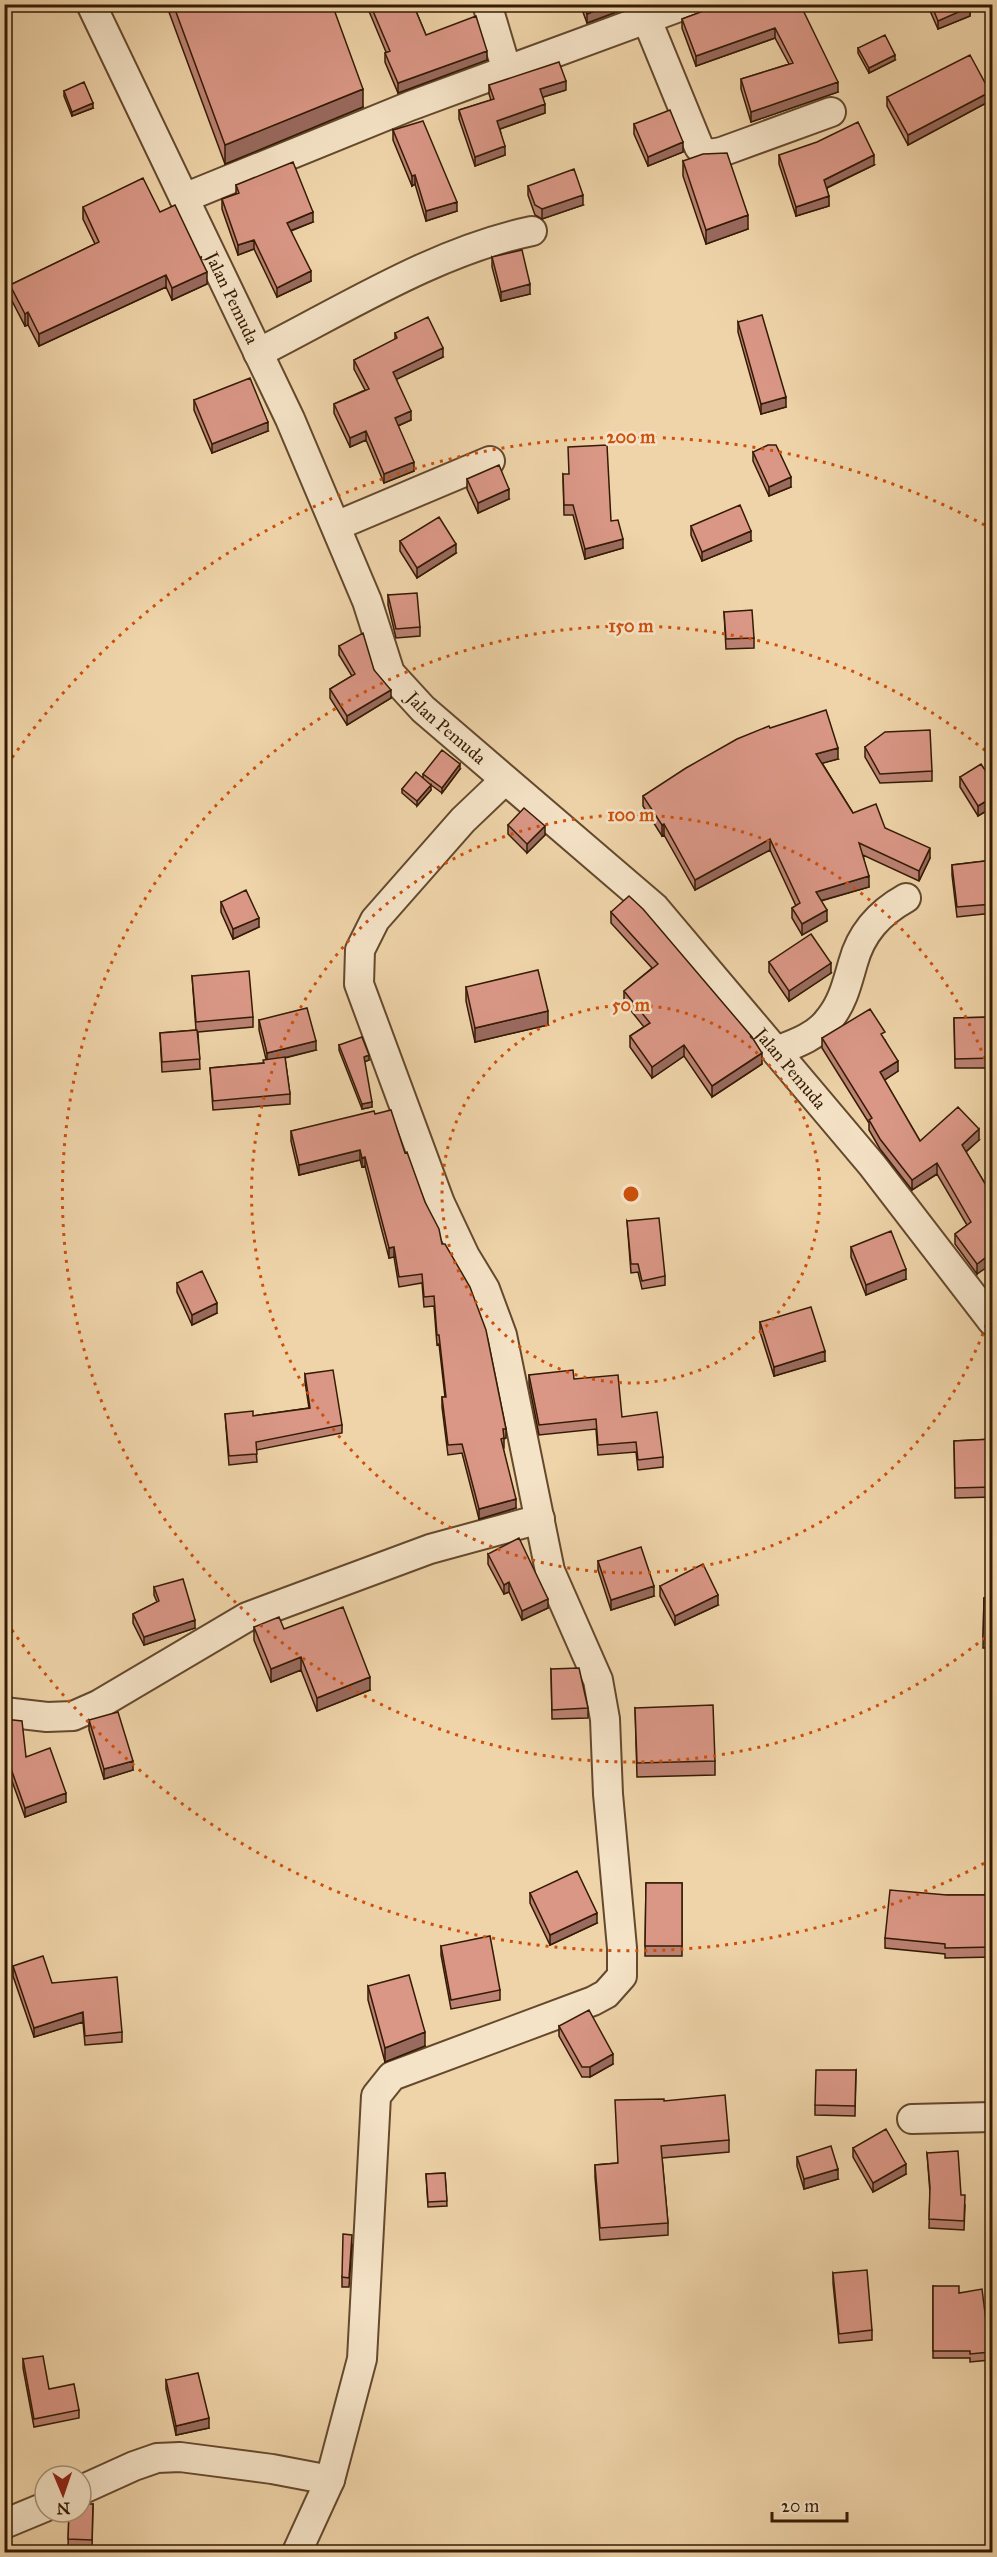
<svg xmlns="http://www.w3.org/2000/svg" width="997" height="2557" font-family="'IM FELL Great Primer',serif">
  <rect width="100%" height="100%" fill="#efd4a9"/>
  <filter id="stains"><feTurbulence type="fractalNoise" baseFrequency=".00333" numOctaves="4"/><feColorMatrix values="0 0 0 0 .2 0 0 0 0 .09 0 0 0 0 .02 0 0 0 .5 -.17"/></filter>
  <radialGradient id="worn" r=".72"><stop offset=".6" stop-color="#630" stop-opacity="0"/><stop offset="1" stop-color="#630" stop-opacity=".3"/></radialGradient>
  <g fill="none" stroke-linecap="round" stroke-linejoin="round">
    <g stroke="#64492d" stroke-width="32">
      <g id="street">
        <path id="s1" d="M91,4L290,419L367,601L390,673L423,709L655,908L872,1165L992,1321"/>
        <path d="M487,4L507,71"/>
        <path d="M647,20L699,147C706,155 714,154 724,151L831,112"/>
        <path d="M184,198L410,106L687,4"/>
        <path d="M258,353C345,309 436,251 532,231"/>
        <path d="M336,526L490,461"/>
        <path d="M776,1051C795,1044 818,1036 830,1018C843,1002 847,983 853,963C861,933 879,913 906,898"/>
        <path d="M4,1712L47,1717L73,1716L98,1705L247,1617L430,1549L540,1519"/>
        <path d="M912,2119L992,2117"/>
        <path d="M81,2490L134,2466L157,2458L180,2457L272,2469L330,2480"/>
        <path d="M4,2524L45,2507"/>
        <path d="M297,2552L330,2480L362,2359L376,2096L392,2076L593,2001L606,1994L622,1976V1948L608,1794L605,1719L598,1680L550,1571L502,1335L485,1289L465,1256L440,1203L359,984L360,950L375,920L463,820L505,780"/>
      </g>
    </g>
    <use href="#street" stroke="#f5e3c7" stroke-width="28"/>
  </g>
  <path fill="#bb8273" stroke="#351b04" stroke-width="1.5" d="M166,4H332L363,107L225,164Z
    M366,4H413L426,35L487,60L398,93L385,62V53L386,52Z
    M580,4H638L587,23Z
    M715,4H746L747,7L751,4L838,92L751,122L741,89V79L789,64L775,38L696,66L682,28V19L715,7Z
    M927,4H989L970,10V16L938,29Z
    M858,48L895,60L869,73L858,53Z
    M489,85L566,90L543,97L545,113L500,129L505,155L475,166L459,119V110L491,100L489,94Z
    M64,91L93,108L72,116L64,96Z
    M887,97L990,101L908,145L887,106Z
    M634,124L683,152L648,166L634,134Z
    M393,130L457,211L426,221L415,184L412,186L393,140Z
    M779,155L874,165L827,188L829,206L796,216L779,164Z
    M683,161L748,229L706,244L683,176Z
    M236,185L313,222L291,231L311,281L277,297L254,249L238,255L222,209V199L236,194Z
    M528,186L583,205L542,219L535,215L528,195Z
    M83,207L160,212L207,284L172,300L166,287L39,346L28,325L25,326L10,297V285L95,244L83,219Z
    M492,257L530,294L501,301L492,267Z
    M738,322L786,407L761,414L738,332Z
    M395,333L443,357L396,379L411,420L398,426L414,471L384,483L366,440L350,447L334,413V404L365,390L354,369V360L395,340Z
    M194,400L268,431L212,453L194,410Z
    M753,452L791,487L769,496L753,461Z
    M563,474L611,521L623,548L585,559L573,515H564Z
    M467,479L509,499L478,513L467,489Z
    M691,526L751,541L702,561L691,535Z
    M400,541L456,553L417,578L400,551Z
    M388,595L420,627V636L396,638L388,605Z
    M724,612L754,638V648L726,649Z
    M339,646L374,670L391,698L347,725L330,698V689L352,676L339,655Z
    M770,728L838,759L822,763L853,813L885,828L930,858L919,881L863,855L869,887L821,901L827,921L802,935L792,918V908L796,906L770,850L695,890L664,835L662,836L643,806V796Z
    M865,747L932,771V781L880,783L865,757Z
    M460,769L442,793L427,782L431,790L417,806L402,793V789L423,778V774Z
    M960,777L993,782V807L978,816L960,787Z
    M508,825L545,835L527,853L508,834Z
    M993,860V913L957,917L952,875V865Z
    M221,902L259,927L233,939L221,912Z
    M611,912L762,1064L712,1097L684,1056L652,1078L630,1047V1036L644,1027L624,1002V991L652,968L611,923Z
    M769,962L831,973L789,1001L769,972Z
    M192,976L253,1017V1027L198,1032L200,1069L162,1072L160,1033L196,1030Z
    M466,987L548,1025L475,1042L466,1001Z
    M993,1017V1068H955L954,1018Z
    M259,1020L316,1050L285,1058L290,1094V1104L213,1110L210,1068L263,1063L266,1059L259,1030Z
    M822,1038L885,1040L898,1071L884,1080L920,1141L979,1140L966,1152L993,1197L977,1274L955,1244V1234L967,1225L937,1174L912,1190L880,1149L869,1130V1123L822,1048Z
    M339,1045L369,1060L364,1062L372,1107L362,1109L339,1050Z
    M375,1114L405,1153L442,1244L506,1429V1438L504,1439V1448H503L516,1508L479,1519L462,1453L448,1455L442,1407V1397H445L439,1344L437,1345L434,1306L424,1307L422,1283L399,1287L394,1257L389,1258L365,1166L362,1167L360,1160L299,1175L291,1141V1131Z
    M627,1221L665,1276V1285L642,1289L638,1272L631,1273Z
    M851,1247L906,1279L866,1295L851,1257Z
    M177,1283L217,1313L192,1325L177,1292Z
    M760,1322L825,1361L774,1376L760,1332Z
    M305,1374L342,1425V1433L256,1450L257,1462L229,1465L225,1414L253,1416L309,1408L305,1382Z
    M529,1375L574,1379L622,1417L663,1457V1467L638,1470L636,1452L598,1455L596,1429L539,1435L529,1384Z
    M993,1439V1497L955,1498L954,1441Z
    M488,1554L548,1608L522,1620L509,1592L504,1594L488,1564Z
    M598,1561L654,1596L611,1610L598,1570Z
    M660,1586L718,1605L675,1625L660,1596Z
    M154,1587L195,1628L144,1645L133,1623V1614L157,1602L154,1595Z
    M984,1598H993V1648H983Z
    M254,1627L284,1629L370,1690L317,1711L301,1670L271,1682L254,1640Z
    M551,1669L588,1708V1718L552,1719Z
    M635,1708L715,1761V1775L637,1777Z
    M4,1719L26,1757L66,1802L25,1817L4,1759Z
    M89,1720L133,1770L104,1779L89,1730Z
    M646,1883H682V1956H645Z
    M993,1888V1957L945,1958V1954L885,1948V1938L947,1895H985Z
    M530,1893L597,1923L550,1945L530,1903Z
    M441,1946L500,1990V2000L451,2009L441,1955Z
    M13,1966L52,1983L122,2032V2042L85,2045L83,2022L34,2037L13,1976Z
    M368,1986L425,2046L385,2062L368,2000Z
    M559,2026L613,2064L590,2077H582L559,2036Z
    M856,2070L855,2116L815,2115V2105Z
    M664,2101L729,2140V2152L662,2158L668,2223V2235L600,2240L595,2177V2165L617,2163Z
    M853,2148L906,2174L873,2192L853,2157Z
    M927,2153L965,2205L964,2230L929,2228L930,2193Z
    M797,2157L838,2179L804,2189L797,2166Z
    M445,2173L447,2206L428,2207L426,2174Z
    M352,2244L349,2287H342V2277Z
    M833,2273L872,2330V2340L839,2343L833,2283Z
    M933,2286L959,2293L990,2352V2360L970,2362V2358H933Z
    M23,2359L49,2389L79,2410V2418L34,2427L23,2368Z
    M166,2380L209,2428L176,2435L166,2389Z
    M93,2504L92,2550L68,2549L69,2512Z"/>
  <path fill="#996a5e" stroke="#351b04" stroke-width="1.5" d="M612,4H638L587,23V14Z
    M968,4H989L970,10V16L938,29V21Z
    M775,28V38L696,66V56Z
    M487,51V60L398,93V83Z
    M895,55V60L869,73V68Z
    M566,81V90L540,98V89Z
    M838,82V92L751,122V112Z
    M363,89V107L225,164V145Z
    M990,92V101L908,145V135Z
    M93,103V108L72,116V112Z
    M545,104V113L497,130V121Z
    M683,142V152L648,166V157Z
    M505,146V155L475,166V157Z
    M874,155V165L824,189V180Z
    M415,175V184L412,186V176Z
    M583,195V205L542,219V209Z
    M829,196V206L796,216V207Z
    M457,202V211L426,221V211Z
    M313,212V222L287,232V223Z
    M748,215V229L706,244V230Z
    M254,240V249L238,255V245Z
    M311,271V281L277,297V288Z
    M207,272V284L172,300V288Z
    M166,275V287L39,346V334Z
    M530,284V294L501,301V292Z
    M28,312V325L25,326V314Z
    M443,348V357L393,381V372Z
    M786,397V407L761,414V404Z
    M411,411V420L395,427V418Z
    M268,422V431L212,453V444Z
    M366,431V440L350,447V438Z
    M414,462V471L384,483V474Z
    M791,477V487L769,496V487Z
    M509,489V499L478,513V503Z
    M751,531V541L702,561V552Z
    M623,539V548L585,559V549Z
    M456,544V553L417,578V568Z
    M391,690V698L347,725V716Z
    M838,748V759L816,765V754Z
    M460,764V769L442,793V788Z
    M431,785V790L417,806V801Z
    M993,797V807L978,816V806Z
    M664,824V835L662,836V825Z
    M545,826V835L527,853V844Z
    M770,839V850L695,890V880Z
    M930,848V858L919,881V871Z
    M869,876V887L816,902V892Z
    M827,910V921L802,935V924Z
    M259,918V927L233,939V929Z
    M831,963V973L789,1001V991Z
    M548,1011V1025L475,1042V1028Z
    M316,1041V1050L267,1062V1053Z
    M684,1045V1056L652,1078V1067Z
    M762,1053V1064L712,1097V1086Z
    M369,1055V1060L364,1062V1057Z
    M898,1061V1071L880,1083V1072Z
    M372,1102V1107L362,1109V1104Z
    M979,1129V1140L962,1155V1145Z
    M360,1150V1160L299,1175V1165Z
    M365,1157V1166L362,1167V1158Z
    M937,1163V1174L912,1190V1180Z
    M394,1247V1257L389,1258V1248Z
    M993,1252V1263L977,1274V1264Z
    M906,1269V1279L866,1295V1285Z
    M217,1303V1313L192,1325V1315Z
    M825,1351V1361L774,1376V1367Z
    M516,1499V1508L479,1519V1509Z
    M509,1582V1592L504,1594V1585Z
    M654,1586V1596L611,1610V1600Z
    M718,1595V1605L675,1625V1616Z
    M548,1599V1608L522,1620V1611Z
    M195,1620V1628L144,1645V1637Z
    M301,1657V1670L271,1682V1669Z
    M370,1677V1690L317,1711V1698Z
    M133,1761V1770L104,1779V1769Z
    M66,1793V1802L25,1817V1808Z
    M597,1913V1923L550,1945V1935Z
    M83,2012V2022L34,2037V2028Z
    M425,2032V2046L385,2062V2048Z
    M613,2054V2064L590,2077V2067Z
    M906,2164V2174L873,2192V2183Z
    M838,2169V2179L804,2189V2179Z
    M209,2418V2428L176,2435V2426Z"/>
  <path fill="#da9786" stroke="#351b04" stroke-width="1.5" d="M173,4H332L363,89L225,145Z
    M370,4H413L426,35L476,16L487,51L398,83L385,53L390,51Z
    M584,4H612L587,14Z
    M717,4H746L747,7L751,4H800L838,82L751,112L741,79L793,63L775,28L696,56L682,19L717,6Z
    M931,4H969L970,7L938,21Z
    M885,35L895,55L869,68L858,48Z
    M970,55L990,92L908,135L887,97Z
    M559,62L566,81L540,89L545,104L497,121L505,146L475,157L459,110L494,99L489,85Z
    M84,82L93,103L72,112L64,91Z
    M670,110L683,142L648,157L634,124Z
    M423,121L457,202L426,211L415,175L412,176L393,130Z
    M858,122L874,155L824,180L829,196L796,207L779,155L817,142Z
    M727,153L748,215L706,230L683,161L703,154Z
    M293,162L313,212L287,223L311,271L277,288L254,240L238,245L222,199L239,193L236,185Z
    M574,169L583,195L542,209L535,205L528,186Z
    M143,178L160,212L175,205L207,272L172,288L166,275L39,334L28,312L25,314L10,285L99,242L83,207Z
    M522,250L530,284L501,292L492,257Z
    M762,315L786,397L761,404L738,322Z
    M428,317L443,348L393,372L411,411L395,418L414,462L384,474L366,431L350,438L334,404L369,389L354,360L397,338L395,333Z
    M250,378L268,422L212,444L194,400Z
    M607,445L611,521L618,520L623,539L585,549L573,505H564L563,474H569L568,447Z
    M768,445H776L791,477L769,487L753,452Z
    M499,465L509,489L478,503L467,479Z
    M740,505L751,531L702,552L691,526Z
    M439,517L456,544L417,568L400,541Z
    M417,593L420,627L396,629L388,595Z
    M752,610L754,638L726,639L724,612Z
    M363,633L374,670L391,690L347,716L330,689L355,674L339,646Z
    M826,710L838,748L816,754L853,813L876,804L885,828L930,848L919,871L859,843L869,876L816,892L827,910L802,924L792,908L800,903L770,839L695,880L664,824L662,825L643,796L686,768L737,739L769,726L770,728Z
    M930,730L932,771L880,774L865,747L885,732Z
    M442,750L460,764L442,788L423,774Z
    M981,764L993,782V797L978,806L960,777Z
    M416,772L431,785L417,801L402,789Z
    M524,808L545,826L527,844L508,825Z
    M993,860V904L957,907L952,865Z
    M246,890L259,918L233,929L221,902Z
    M629,896L643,909L752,1037L762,1053L712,1086L684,1045L652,1067L630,1036L650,1023L624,991L658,964L611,912Z
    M811,934L831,963L789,991L769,962Z
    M538,970L548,1011L475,1028L466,987Z
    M249,971L253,1017L196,1022L192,976Z
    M307,1008L316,1041L267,1053L259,1020Z
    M870,1009L885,1032L881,1034L898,1061L880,1072L920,1141L958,1107L979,1129L962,1145L993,1197V1252L977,1264L955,1234L971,1222L937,1163L912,1180L880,1139L869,1120L872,1118L822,1038Z
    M993,1017V1058L955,1059L954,1018Z
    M197,1030L200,1059L162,1062L160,1033Z
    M362,1037L369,1055L364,1057L372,1102L362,1104L339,1045Z
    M285,1057L290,1094L213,1101L210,1068L264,1063L263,1060Z
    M391,1110L405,1153L407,1152L425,1202L439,1229L442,1244H445L470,1287L486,1330L506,1429H503L504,1438L501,1439L516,1499L479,1509L462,1444L448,1445L442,1397H446L439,1335H437L434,1296L424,1297L422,1274L399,1277L394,1247L389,1248L365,1157L362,1158L360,1150L299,1165L291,1131L374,1111L375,1114Z
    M659,1218L665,1276L642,1281L638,1264H631L627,1221Z
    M891,1231L906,1269L866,1285L851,1247Z
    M202,1271L217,1303L192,1315L177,1283Z
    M811,1307L825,1351L774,1367L760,1322Z
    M333,1370L342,1425L256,1442L257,1454L229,1456L225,1414L253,1411V1416L310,1408L305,1374Z
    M573,1370L574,1379L618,1375L622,1417L657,1412L663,1457L638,1460L636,1442L598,1445L596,1419L539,1425L529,1375Z
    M993,1439V1487L955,1488L954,1441Z
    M519,1538L548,1599L522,1611L509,1582L504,1585L488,1554Z
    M641,1547L654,1586L611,1600L598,1561Z
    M703,1564L718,1595L675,1616L660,1586Z
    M183,1579L195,1620L144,1637L133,1614L159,1601L154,1587Z
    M984,1598H993V1638H983Z
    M343,1607L370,1677L317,1698L301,1657L271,1669L254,1627L279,1617L284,1629Z
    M579,1668L588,1708L552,1710L551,1669Z
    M713,1705L715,1761L637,1763L635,1708Z
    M118,1712L133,1761L104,1769L89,1720Z
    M4,1719L22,1721L26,1757L50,1748L66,1793L25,1808L4,1749Z
    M577,1871L597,1913L550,1935L530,1893Z
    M646,1883H682V1946H645Z
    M986,1888H993V1947L945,1948V1944L885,1938L890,1890L947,1895H985Z
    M490,1936L500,1990L451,2000L441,1946Z
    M43,1956L52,1983L117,1977L122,2032L85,2036L83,2012L34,2028L13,1966Z
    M409,1975L425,2032L385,2048L368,1986Z
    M589,2010L613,2054L590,2067H582L559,2026Z
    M816,2070H856L855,2106L815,2105Z
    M725,2095L729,2140L661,2146L668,2223L600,2228L595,2165L618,2163L615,2100L664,2099V2101Z
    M886,2129L906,2164L873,2183L853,2148Z
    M831,2146L838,2169L804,2179L797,2157Z
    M958,2151L961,2195H965L964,2221L929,2219L930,2187L927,2153Z
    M445,2173L447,2201L428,2202L426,2174Z
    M343,2234L352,2235L349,2278L342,2277Z
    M867,2270L872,2330L839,2334L833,2273Z
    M933,2286H959V2293L982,2289L990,2352L970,2354V2351H933Z
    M43,2356L49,2389L74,2384L79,2410L34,2419L23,2359Z
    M198,2373L209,2418L176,2426L166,2380Z
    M81,2504H93L92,2540L68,2539L69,2512H81Z"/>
  <g fill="none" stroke="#cd500b" stroke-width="3" stroke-dasharray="3 6">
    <circle cx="631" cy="1194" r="189"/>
    <path d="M992 1308A379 379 0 1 1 992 1080"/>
    <path d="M992 1632A568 568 0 1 1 992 756"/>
    <path d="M992 1859A757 757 0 0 1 7 1623M7 765A757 757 0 0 1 992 529"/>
  </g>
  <g text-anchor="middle" stroke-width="5" stroke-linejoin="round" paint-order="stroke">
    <g font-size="18" fill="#351b04" stroke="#f5e3c7">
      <text dy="6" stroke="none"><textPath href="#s1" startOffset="326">Jalan Pemuda</textPath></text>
      <text dy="6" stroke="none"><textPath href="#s1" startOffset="812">Jalan Pemuda</textPath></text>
      <text dy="6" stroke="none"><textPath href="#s1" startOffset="1298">Jalan Pemuda</textPath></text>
    </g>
  </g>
  <circle cx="631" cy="1194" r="9" fill="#cd500b" stroke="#f5e3c7" stroke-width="3"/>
  <g font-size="18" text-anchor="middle" font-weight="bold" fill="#cd500b" stroke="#f5e3c7" stroke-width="5" stroke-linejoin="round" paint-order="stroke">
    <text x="631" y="443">200 m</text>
    <text x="631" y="632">150 m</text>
    <text x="631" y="821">100 m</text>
    <text x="631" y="1011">50 m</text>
  </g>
  <rect width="997" height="2557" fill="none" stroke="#efd4a9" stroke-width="24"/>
  <rect x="6" y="6" width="985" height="2545" fill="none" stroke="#351b04" stroke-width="3"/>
  <rect x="12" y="12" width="973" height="2533" fill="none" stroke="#351b04" stroke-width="1.5"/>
  <g transform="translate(63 2494) rotate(178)"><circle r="28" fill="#f5e3c7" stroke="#a89379" stroke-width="1.5"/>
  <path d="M0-4.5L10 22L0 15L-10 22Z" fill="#8f2418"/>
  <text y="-9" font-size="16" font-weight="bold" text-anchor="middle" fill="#351b04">N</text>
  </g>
  <path d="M772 2512v9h75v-9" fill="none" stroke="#351b04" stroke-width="3"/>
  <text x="781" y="2512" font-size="18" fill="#351b04" stroke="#f5e3c7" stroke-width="4.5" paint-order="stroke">20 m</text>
  <rect width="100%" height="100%" filter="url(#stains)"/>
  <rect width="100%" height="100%" fill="url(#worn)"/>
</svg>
